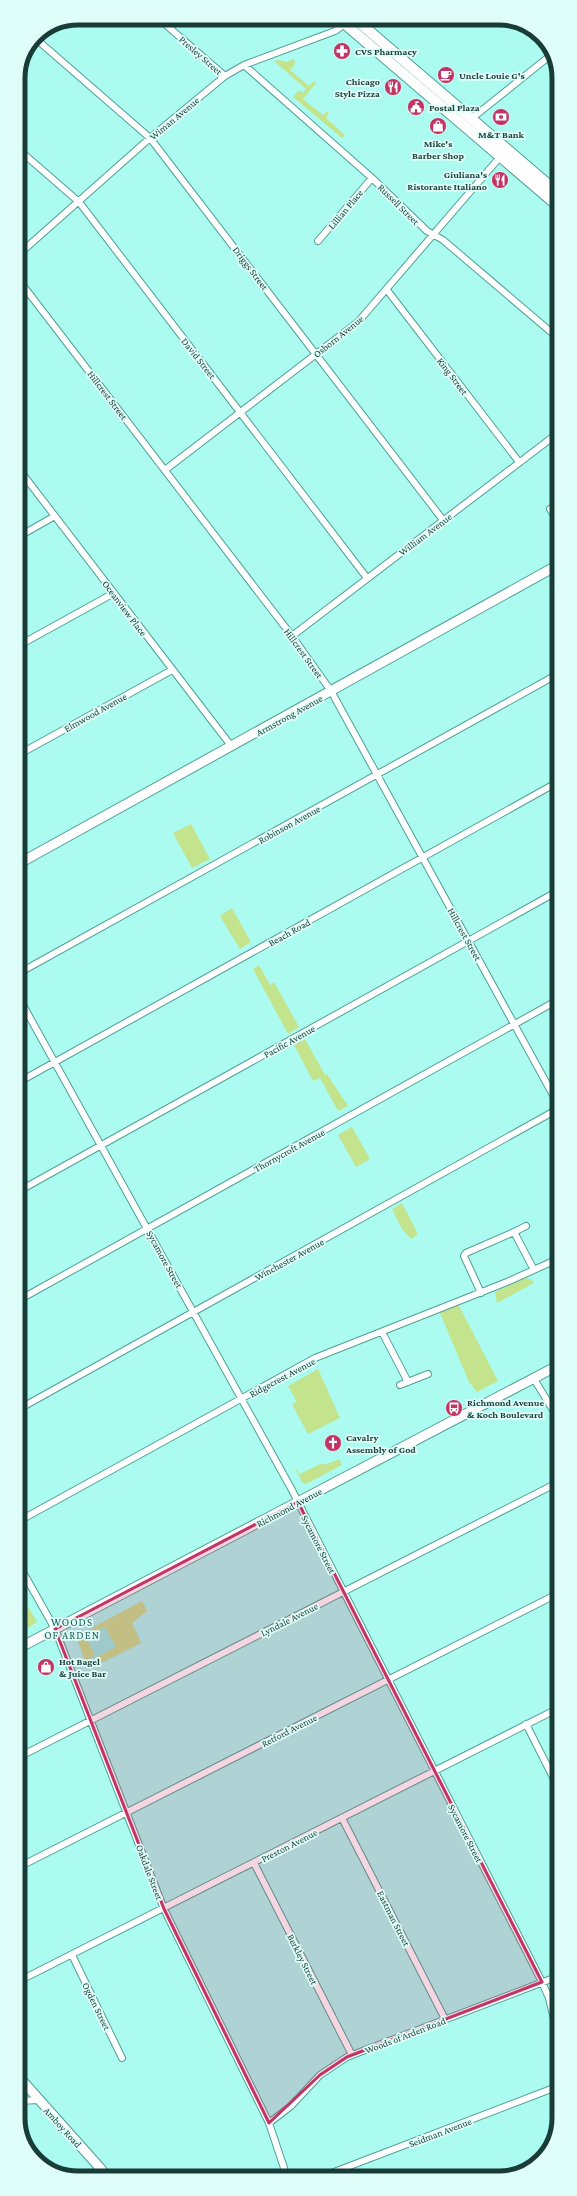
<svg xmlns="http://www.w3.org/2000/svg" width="577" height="2196" font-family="'Crimson Pro',serif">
  <rect width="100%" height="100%" fill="#abfbf0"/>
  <path fill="#96f1e6" d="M142,1601L147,1611L132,1623L141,1643L88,1670L76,1636Z"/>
  <path fill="#c3e38d" d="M294,59L295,64L290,70L309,86L314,81L316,83L303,99L323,115L327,111L329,112L326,118L345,135L342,138L293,97L299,90L303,93L306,89L274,61L280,60L286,62Z
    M191,824L210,859L192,868L173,833Z
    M232,908L251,942L240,949L220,916Z
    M259,965L270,985L274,982L299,1027L288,1034L253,969Z
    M305,1039L325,1075L327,1074L348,1106L338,1111L320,1078L313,1081L294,1045Z
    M352,1127L370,1159L356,1167L338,1135Z
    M402,1203L418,1234L411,1239L402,1229L392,1209Z
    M526,1278L532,1280L534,1283L497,1303L495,1292Z
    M458,1304L498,1381L477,1392L469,1382L440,1313L441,1311Z
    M318,1369L340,1418L308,1434L292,1404L297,1402L288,1386Z
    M339,1459L342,1465L306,1484L303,1483L294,1467L300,1474L322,1463L325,1465Z
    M19,1592L37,1622L22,1632L19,1631V1628L28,1623L19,1605Z
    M142,1601L147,1611L132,1623L141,1643L99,1664L96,1657L116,1647L105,1627L95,1632L92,1628Z
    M89,1629L92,1634L86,1637L95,1656L85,1661L76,1636Z"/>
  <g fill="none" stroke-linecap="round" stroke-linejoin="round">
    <g stroke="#509f96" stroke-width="8">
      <path id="street" d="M158,18L225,76
        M35,38L150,138L443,520
        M244,65L372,178L427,231L443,240L558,338
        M471,119L551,55
        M18,149L79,202L367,578
        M318,241L372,178
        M18,255L150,138L225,76L244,65L335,31L346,23
        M18,279L292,636L331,691L558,1104
        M387,290L519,462
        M18,468L232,747
        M165,470L358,322L500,157
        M550,509L558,522
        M18,537L55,516
        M292,636L558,433
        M18,646L114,593
        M18,755L172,670
        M19,973L558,674
        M19,998L292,1490L542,1982L549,1998L559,2040
        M19,1082L558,782
        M19,1191L558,891
        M514,1232L526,1226
        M481,1293L464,1256L466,1253L514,1232L534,1270
        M19,1300L558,1000
        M382,1332L408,1382
        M534,1379L559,1420
        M400,1385L428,1374
        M19,1409L558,1109
        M19,1521L315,1358L507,1282L558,1259
        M19,1565L55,1629L164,1909L269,2123L287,2177
        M526,1724L559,1789
        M19,1757L559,1482
        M342,1818L445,2019
        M254,1863L352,2055
        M19,1867L559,1593
        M72,1955L122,2058
        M19,1981L559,1708
        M19,2101L39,2100
        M269,2123L291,2106L320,2075L347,2057L559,1976
        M321,2177L559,2086"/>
    </g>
    <g stroke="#509f96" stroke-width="11">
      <path id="secondary" d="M18,864L558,565
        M19,1648L559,1365
        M19,2077L101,2169L107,2178"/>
    </g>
    <g stroke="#509f96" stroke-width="12">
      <path id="primary" d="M338,18L558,206
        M354,18L558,193"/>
    </g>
    <use href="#street" stroke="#fff" stroke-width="6"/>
    <use href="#secondary" stroke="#fff" stroke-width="9"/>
    <use href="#primary" stroke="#fff" stroke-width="10"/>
  </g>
  <path fill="#c23463" fill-opacity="0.2" stroke="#c23463" stroke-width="3" stroke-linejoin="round" d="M298,1502L542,1982L347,2057L320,2075L269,2123L164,1909L55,1629Z"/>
  <defs>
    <g id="pharmacy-disc" transform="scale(0.9)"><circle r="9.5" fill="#c23463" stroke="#e0fef9"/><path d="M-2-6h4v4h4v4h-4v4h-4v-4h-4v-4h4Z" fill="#fff"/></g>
    <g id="cafe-disc" transform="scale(0.9)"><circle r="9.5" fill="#c23463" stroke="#e0fef9"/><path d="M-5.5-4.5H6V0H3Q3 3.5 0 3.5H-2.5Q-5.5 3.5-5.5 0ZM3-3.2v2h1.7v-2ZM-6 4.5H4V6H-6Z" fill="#fff"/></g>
    <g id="restaurant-disc" transform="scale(0.9)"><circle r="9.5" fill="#c23463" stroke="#e0fef9"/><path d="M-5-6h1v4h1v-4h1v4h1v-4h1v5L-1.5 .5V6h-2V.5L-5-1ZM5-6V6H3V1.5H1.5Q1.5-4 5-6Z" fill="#fff"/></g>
    <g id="civic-disc" transform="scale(0.9)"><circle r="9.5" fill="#c23463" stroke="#e0fef9"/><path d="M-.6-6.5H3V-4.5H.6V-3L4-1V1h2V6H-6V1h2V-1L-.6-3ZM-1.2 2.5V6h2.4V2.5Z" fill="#fff"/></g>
    <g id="bank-disc" transform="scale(0.9)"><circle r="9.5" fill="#c23463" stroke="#e0fef9"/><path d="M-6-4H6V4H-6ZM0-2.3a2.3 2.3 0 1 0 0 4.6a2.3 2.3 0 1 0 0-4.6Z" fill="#fff"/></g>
    <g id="shop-disc" transform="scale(0.9)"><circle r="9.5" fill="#c23463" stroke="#e0fef9"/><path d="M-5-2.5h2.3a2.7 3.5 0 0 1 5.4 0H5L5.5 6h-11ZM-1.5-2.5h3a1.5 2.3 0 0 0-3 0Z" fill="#fff"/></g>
    <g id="bus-disc" transform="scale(0.9)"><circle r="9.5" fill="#c23463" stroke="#e0fef9"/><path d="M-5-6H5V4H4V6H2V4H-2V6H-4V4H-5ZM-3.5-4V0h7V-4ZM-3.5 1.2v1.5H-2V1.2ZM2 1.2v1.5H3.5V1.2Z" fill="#fff"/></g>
    <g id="church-disc" transform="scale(0.9)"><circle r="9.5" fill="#c23463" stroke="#e0fef9"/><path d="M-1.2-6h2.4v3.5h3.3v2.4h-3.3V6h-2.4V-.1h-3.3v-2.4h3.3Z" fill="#fff"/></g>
  </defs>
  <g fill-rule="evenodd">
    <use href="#pharmacy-disc" x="342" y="51"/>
    <use href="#cafe-disc" x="446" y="75"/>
    <use href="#restaurant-disc" x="393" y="87"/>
    <use href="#civic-disc" x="416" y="107"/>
    <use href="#bank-disc" x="501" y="117"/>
    <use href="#shop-disc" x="438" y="126"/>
    <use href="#restaurant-disc" x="500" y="180"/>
    <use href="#bus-disc" x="454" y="1408"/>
    <use href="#church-disc" x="333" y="1443"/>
    <use href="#shop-disc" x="46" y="1667"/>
  </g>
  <g text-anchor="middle" stroke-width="3.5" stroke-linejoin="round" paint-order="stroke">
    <g font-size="10" font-weight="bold" fill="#1a3c38" stroke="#e0fef9" text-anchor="start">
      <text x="355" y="55">CVS Pharmacy</text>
      <text x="459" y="79">Uncle Louie G's</text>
      <text x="380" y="85" text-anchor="end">Chicago<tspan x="380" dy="12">Style Pizza</tspan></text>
      <text x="429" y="111">Postal Plaza</text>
      <text x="501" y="138" text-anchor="middle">M&amp;T Bank</text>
      <text x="438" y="147" text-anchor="middle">Mike's<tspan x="438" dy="12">Barber Shop</tspan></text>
      <text x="487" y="178" text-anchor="end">Giuliana's<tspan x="487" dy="12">Ristorante Italiano</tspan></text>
      <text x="467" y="1406">Richmond Avenue<tspan x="467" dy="12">&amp; Koch Boulevard</tspan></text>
      <text x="346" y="1441">Cavalry<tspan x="346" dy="12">Assembly of God</tspan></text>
      <text x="59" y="1665">Hot Bagel<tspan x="59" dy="12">&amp; Juice Bar</tspan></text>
    </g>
    <g font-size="10" fill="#1a3c38" stroke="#e0fef9">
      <text transform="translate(201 55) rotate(41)" y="4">Presley Street</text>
      <text transform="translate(174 118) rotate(-40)" y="4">Wiman Avenue</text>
      <text transform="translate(399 204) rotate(45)" y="4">Russell Street</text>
      <text transform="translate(345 209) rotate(-50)" y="4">Lillian Place</text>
      <text transform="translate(251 268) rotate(53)" y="4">Driggs Street</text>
      <text transform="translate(338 336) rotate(-39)" y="4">Osborn Avenue</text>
      <text transform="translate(199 358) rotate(52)" y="4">David Street</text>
      <text transform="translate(453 376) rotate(53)" y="4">King Street</text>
      <text transform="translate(108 395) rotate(53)" y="4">Hillcrest Street</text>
      <text transform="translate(425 534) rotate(-37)" y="4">William Avenue</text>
      <text transform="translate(125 608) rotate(53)" y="4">Oceanview Place</text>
      <text transform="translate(304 653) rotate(54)" y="4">Hillcrest Street</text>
      <text transform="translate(95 712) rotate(-29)" y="4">Elmwood Avenue</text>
      <text transform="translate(289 715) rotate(-29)" y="4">Armstrong Avenue</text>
      <text transform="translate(289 824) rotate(-29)" y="4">Robinson Avenue</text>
      <text transform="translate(289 932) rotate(-29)" y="4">Beach Road</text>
      <text transform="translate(465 934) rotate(61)" y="4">Hillcrest Street</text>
      <text transform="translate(289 1041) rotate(-29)" y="4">Pacific Avenue</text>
      <text transform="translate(289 1150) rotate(-29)" y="4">Thornycroft Avenue</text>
      <text transform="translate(165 1259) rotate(61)" y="4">Sycamore Street</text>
      <text transform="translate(289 1259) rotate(-29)" y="4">Winchester Avenue</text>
      <text transform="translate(282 1377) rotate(-28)" y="4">Ridgecrest Avenue</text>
      <text transform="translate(289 1507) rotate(-28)" y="4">Richmond Avenue</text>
      <text transform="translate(319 1544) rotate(63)" y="4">Sycamore Street</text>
      <text transform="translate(289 1619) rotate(-27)" y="4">Lyndale Avenue</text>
      <text transform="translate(289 1730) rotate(-27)" y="4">Retford Avenue</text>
      <text transform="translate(466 1833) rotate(63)" y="4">Sycamore Street</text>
      <text transform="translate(289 1845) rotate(-27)" y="4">Preston Avenue</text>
      <text transform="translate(150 1872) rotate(69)" y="4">Oakdale Street</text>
      <text transform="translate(394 1918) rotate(63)" y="4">Eastman Street</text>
      <text transform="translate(303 1959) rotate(63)" y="4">Berkley Street</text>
      <text transform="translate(97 2006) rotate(64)" y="4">Ogden Street</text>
      <text transform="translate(405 2035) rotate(-21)" y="4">Woods of Arden Road</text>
      <text transform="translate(63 2127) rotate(48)" y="4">Amboy Road</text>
      <text transform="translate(440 2132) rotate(-21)" y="4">Seidman Avenue</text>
    </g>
    <g font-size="11" letter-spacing="1" fill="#205d57" stroke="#e0fef9">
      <text x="72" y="1626">WOODS<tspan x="72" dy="13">OF ARDEN</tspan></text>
    </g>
  </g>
  <path d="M0 0H577V2196H0ZM78 25H499A53 53 0 0 1 552 78V2118A53 53 0 0 1 499 2171H78A53 53 0 0 1 25 2118V78A53 53 0 0 1 78 25Z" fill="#e0fef9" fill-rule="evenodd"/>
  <path fill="none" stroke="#1a3c38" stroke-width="5" d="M78 25H499A53 53 0 0 1 552 78V2118A53 53 0 0 1 499 2171H78A53 53 0 0 1 25 2118V78A53 53 0 0 1 78 25Z"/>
</svg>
